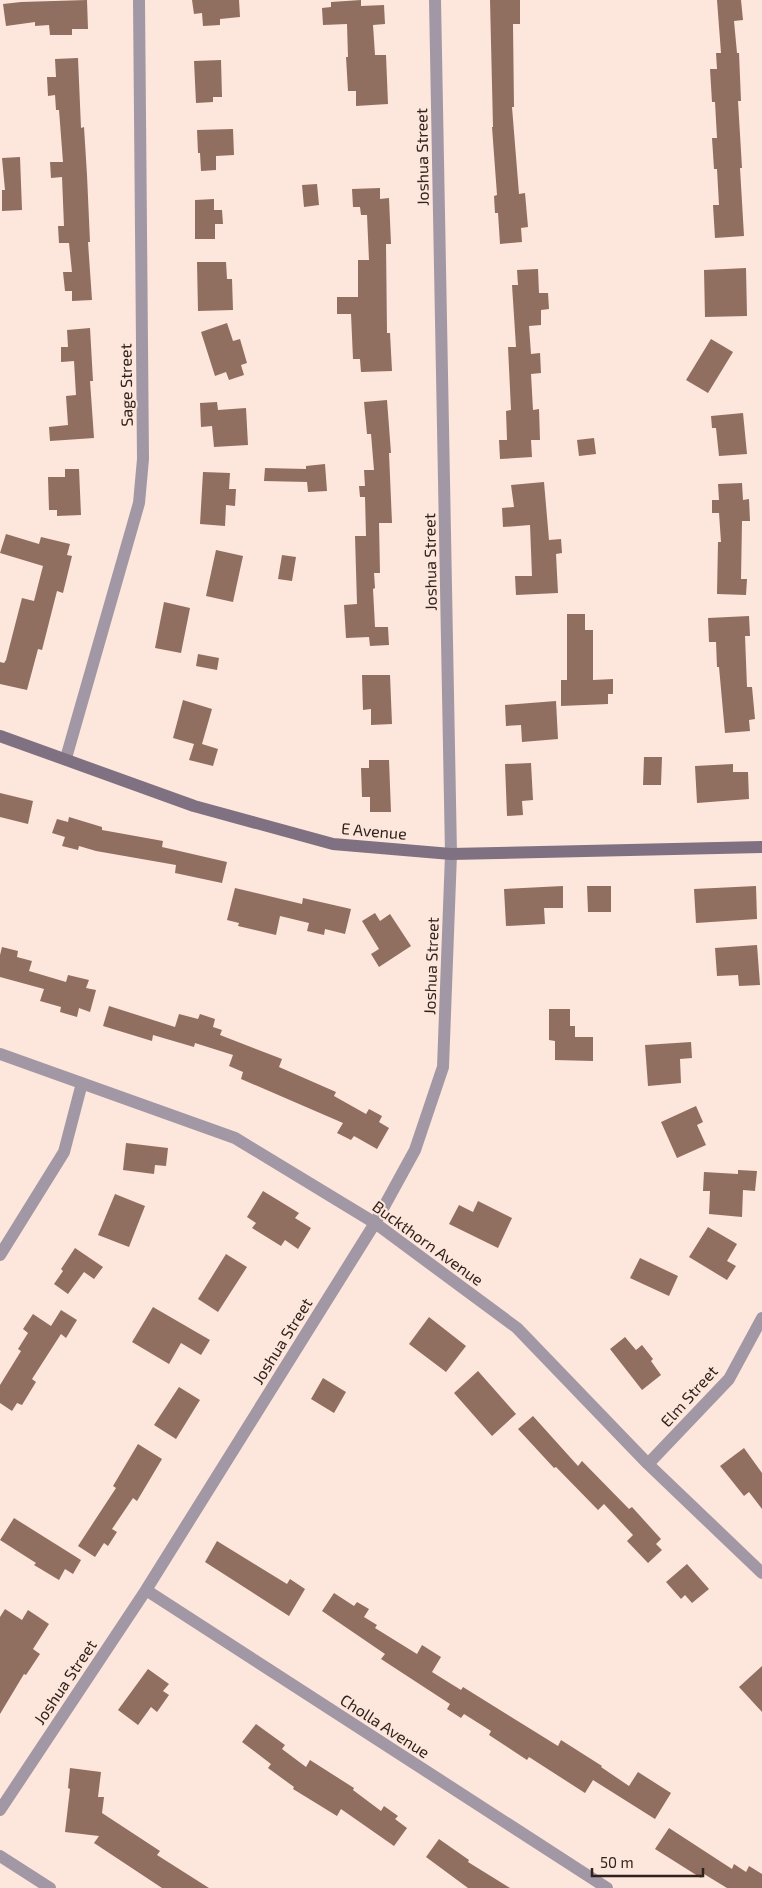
<svg xmlns="http://www.w3.org/2000/svg" width="762" height="1888" font-family="'Exo 2',sans-serif">
  <rect width="100%" height="100%" fill="#fde6db"/>
  <path fill="#906f60" d="M87,0L88,29H72V35H50L49,25L35,26V22L6,26L3,4L21,2Z
    M192,0H239L240,17L220,19V25L203,26L202,13L194,14Z
    M361,0V6L384,5L385,24L373,25L375,55H386L388,104L356,106V91H348L346,57H348L347,24L323,25L322,8L331,7V2Z
    M490,0H520V24H513L514,107H512L519,194L525,193L528,227L521,228L522,242L500,244L498,213H495L494,196L497,195L492,127H493Z
    M717,0H741L743,20L734,21L737,53H739L741,101H738L742,168H740L744,236L715,238L713,205H719L717,169H714L712,138H717L715,102H712L710,69H717L716,53H721Z
    M78,58L81,128L84,127L87,175L90,242H88L92,300L72,301V291H65L63,272H72L69,243H59L58,226H64L62,177L51,178L50,162H63L59,110H56L55,95L48,96L47,77H56L55,59Z
    M221,60L222,97H213V102L196,103L194,61Z
    M233,129L234,155L216,156V170L201,171L200,153H198L197,130Z
    M20,157L22,210L2,211V190H5L2,158Z
    M317,184L319,205L304,207L302,185Z
    M380,188V199L389,198L391,244H386L387,333H390L392,371L361,372L360,359H353L351,314H337V297H358V260H369L367,215H361L360,207H353L352,189Z
    M214,199V210H222L223,224H215V239H195V200Z
    M197,262H226L227,279H232L233,310L198,311Z
    M746,268L747,316L705,317L704,270Z
    M538,269L539,293H548L549,309L541,310V325L529,326L531,354L540,353L541,373L531,374L533,410L539,409L540,440H531L532,457L500,459L499,440H507L506,411L511,410L508,347H516L512,285H518L517,270Z
    M227,323L233,341L240,339L247,363L241,365L244,375L229,380L226,372L215,376L201,332Z
    M90,328L93,381H90L94,438L50,441L49,427L68,425L66,396L76,395L74,361L61,362V347H68L67,330Z
    M711,339L733,352L708,393L686,380Z
    M387,400L391,453H389L392,523H379L380,573H374L375,588L373,589L375,627H388L389,645L370,646L369,637L346,638L344,605L357,604L355,536H366L365,497H360L359,486H365L364,470H374L371,434H367L364,402Z
    M217,402L218,410L246,408L248,445L214,447L212,426L201,427L200,403Z
    M743,413L747,454L719,456L716,428H712L711,416Z
    M594,438L596,454L579,456L577,440Z
    M325,464L327,491L308,492L307,482L264,481L265,468L306,469V466Z
    M65,469H79L81,515L57,516V510H49L48,477H65Z
    M203,472L230,473L229,489H236L235,506L226,505L225,526L200,524Z
    M544,482L549,540L561,539L562,553L556,554L558,593L516,595L515,576H532L530,525L503,527L502,508L514,507L511,485Z
    M742,483L743,500L749,499L750,521H742L741,579H747L746,595L717,594L718,542H721L719,513H712V500H719L718,484Z
    M6,534L39,544L41,537L70,544L67,555L72,556L63,593L57,591L42,650L38,649L27,690L0,684V662L4,663L6,660L22,598L34,601L43,566L0,553Z
    M216,550L243,556L233,602L206,596Z
    M282,555L296,557L292,581L278,579Z
    M164,602L190,608L181,653L155,648Z
    M567,614H585V630H593V680L613,679V694H608V704L561,706V680H567Z
    M749,616L750,636H745L747,687H752L755,719L749,720L750,731L725,733L719,667H717L716,642H709L708,618Z
    M198,654L219,658L217,670L196,666Z
    M362,675H390L392,724L371,725V709L363,710Z
    M183,700L212,709L202,744L218,749L213,766L189,760L194,744L173,738Z
    M556,701L558,739L522,742L521,725L506,726L505,705Z
    M644,757H662L661,785H643Z
    M369,760H389L391,812H370V797H362L361,768H369Z
    M531,763L533,800L522,801L523,815L507,816L505,764Z
    M733,764V772H748L749,799L697,803L695,766Z
    M0,793L33,801L28,824L0,817Z
    M69,817L102,827V830L163,841L162,847L227,862L222,883L175,873L176,865L96,851L79,846L78,850L62,846L65,837L52,833L57,819L68,822Z
    M563,886V908H544L545,924L506,926L504,889Z
    M587,886H611V912H588Z
    M756,886L757,919L696,923L694,889Z
    M235,888L302,904L303,898L351,909L345,934L325,929L324,935L307,931L309,923L280,916L276,935L238,926L239,923L227,920Z
    M375,913L380,921L390,914L411,946L379,967L371,954L379,949L362,921Z
    M757,945L760,985L739,986L738,975L717,976L715,948Z
    M2,947L18,951L17,957L32,961L29,971L66,982L68,975L89,980L86,988L96,990L90,1012L79,1008L77,1017L60,1012L61,1007L40,1001L44,989L0,977V955Z
    M109,1006L175,1027L179,1014L198,1019L200,1014L215,1019L213,1027L222,1030L220,1035L282,1059L279,1067L336,1092L334,1096L366,1114L369,1109L382,1116L379,1122L389,1128L377,1149L354,1136L351,1140L337,1133L343,1123L241,1079L243,1072L229,1066L233,1055L195,1043L194,1047L153,1035L152,1041L103,1026Z
    M549,1009H570V1026H575V1037H593V1061L555,1060V1041L549,1040Z
    M691,1042L692,1058L680,1059L681,1083L648,1086L645,1045Z
    M696,1106L703,1122L697,1125L706,1145L677,1158L661,1122Z
    M126,1143L168,1148L166,1166L155,1165L154,1174L123,1170Z
    M738,1170L757,1171L755,1191L743,1190L742,1217L709,1214L710,1191H703L704,1172L738,1174Z
    M263,1191L299,1213L295,1218L311,1228L298,1249L285,1240L281,1246L252,1228L256,1223L247,1217Z
    M115,1194L145,1206L129,1247L98,1235Z
    M478,1201L512,1218L498,1248L449,1224L459,1205L473,1212Z
    M708,1227L737,1244L727,1261L736,1266L727,1280L689,1257Z
    M75,1248L103,1267L94,1279L84,1272L68,1294L54,1284L63,1271L61,1269Z
    M226,1254L247,1267L218,1312L198,1299Z
    M640,1258L678,1276L669,1296L630,1278Z
    M153,1307L210,1340L201,1355L181,1343L169,1364L132,1342Z
    M61,1310L77,1320L66,1338L61,1334L32,1379L36,1382L22,1405L17,1403L12,1411L0,1403V1385L21,1351L18,1349L28,1333L23,1329L33,1314L51,1326Z
    M429,1317L466,1346L446,1372L409,1344Z
    M625,1337L636,1350L642,1345L653,1359L651,1361L661,1375L642,1390L610,1349Z
    M478,1371L516,1414L492,1436L454,1393Z
    M323,1378L346,1392L334,1413L311,1399Z
    M179,1387L200,1400L176,1439L154,1425Z
    M533,1416L578,1466L582,1461L629,1509L632,1507L661,1539L656,1544L662,1550L648,1563L627,1541L633,1535L604,1504L598,1510L556,1467L554,1468L518,1429Z
    M138,1444L162,1459L137,1501L133,1498L112,1529L117,1532L108,1546L104,1543L95,1557L78,1546L116,1488L113,1486Z
    M744,1448L762,1473V1509L749,1492L744,1496L720,1466Z
    M14,1518L81,1560L73,1574L65,1569L59,1580L34,1565L36,1563L0,1540Z
    M217,1541L287,1584L290,1579L305,1589L289,1616L205,1562Z
    M687,1564L709,1589L692,1603L685,1595L681,1599L666,1582Z
    M334,1593L354,1606L357,1602L369,1609L364,1617L377,1625L375,1628L417,1654L422,1645L441,1657L432,1672L461,1690L463,1687L558,1746L561,1740L602,1766L601,1767L629,1786L638,1772L671,1793L655,1819L593,1780L585,1793L529,1757L527,1760L489,1735L491,1731L464,1714L461,1718L447,1709L450,1704L381,1659L385,1654L322,1611Z
    M5,1609L22,1620L28,1610L49,1624L33,1649L40,1654L26,1675L24,1674L0,1714V1617Z
    M762,1666V1712L739,1687Z
    M148,1669L169,1684L163,1691L169,1695L157,1712L151,1707L138,1725L118,1710Z
    M256,1724L285,1745L282,1749L306,1767L310,1760L354,1788L353,1790L381,1811L384,1806L398,1816L395,1819L407,1828L394,1846L341,1809L337,1816L293,1789L294,1787L268,1768L271,1764L242,1742Z
    M70,1768L101,1772L98,1797H104L102,1813L160,1851L157,1855L209,1888H162L94,1843L99,1836L65,1832L70,1789L68,1788Z
    M669,1828L732,1869L734,1864L746,1872L749,1866L762,1874V1888H727L704,1874L701,1878L655,1849Z
    M439,1839L469,1860L468,1862L510,1888H468L426,1857Z"/>
  <g fill="none" stroke-linecap="round" stroke-linejoin="round">
    <path stroke="#a298a5" stroke-width="12" d="M66,758L139,503L143,459L139,0
      M0,1054L235,1138L375,1223L517,1328L648,1464L762,1573
      M0,1255L64,1152L82,1083
      M648,1464L729,1379L762,1318
      M146,1590L607,1888
      M0,1810L146,1590L375,1223L415,1150L443,1067L451,854L435,0
      M0,1856L50,1888"/>
    <path stroke="#7f7082" stroke-width="12" d="M0,736L194,806L333,844L451,854L762,847"/>
  </g>
  <g text-anchor="middle" stroke-width="4" stroke-linejoin="round" paint-order="stroke">
    <g font-size="16" fill="#30221c" stroke="#fde6db">
      <text transform="translate(422 157) rotate(-91)" y="6">Joshua Street</text>
      <text transform="translate(126 385) rotate(-91)" y="6">Sage Street</text>
      <text transform="translate(430 562) rotate(-91)" y="6">Joshua Street</text>
      <text transform="translate(374 831) rotate(5)" y="6">E Avenue</text>
      <text transform="translate(431 966) rotate(-88)" y="6">Joshua Street</text>
      <text transform="translate(428 1243) rotate(36)" y="6">Buckthorn Avenue</text>
      <text transform="translate(282 1341) rotate(-58)" y="6">Joshua Street</text>
      <text transform="translate(689 1396) rotate(-48)" y="6">Elm Street</text>
      <text transform="translate(65 1682) rotate(-56)" y="6">Joshua Street</text>
      <text transform="translate(385 1726) rotate(33)" y="6">Cholla Avenue</text>
    </g>
  </g>
  <path d="M592 1868v8h111v-8" fill="none" stroke="#30221c" stroke-width="2.5"/>
  <text x="600" y="1868" font-size="15" fill="#30221c" stroke="#fde6db" stroke-width="4" paint-order="stroke">50 m</text>
</svg>
